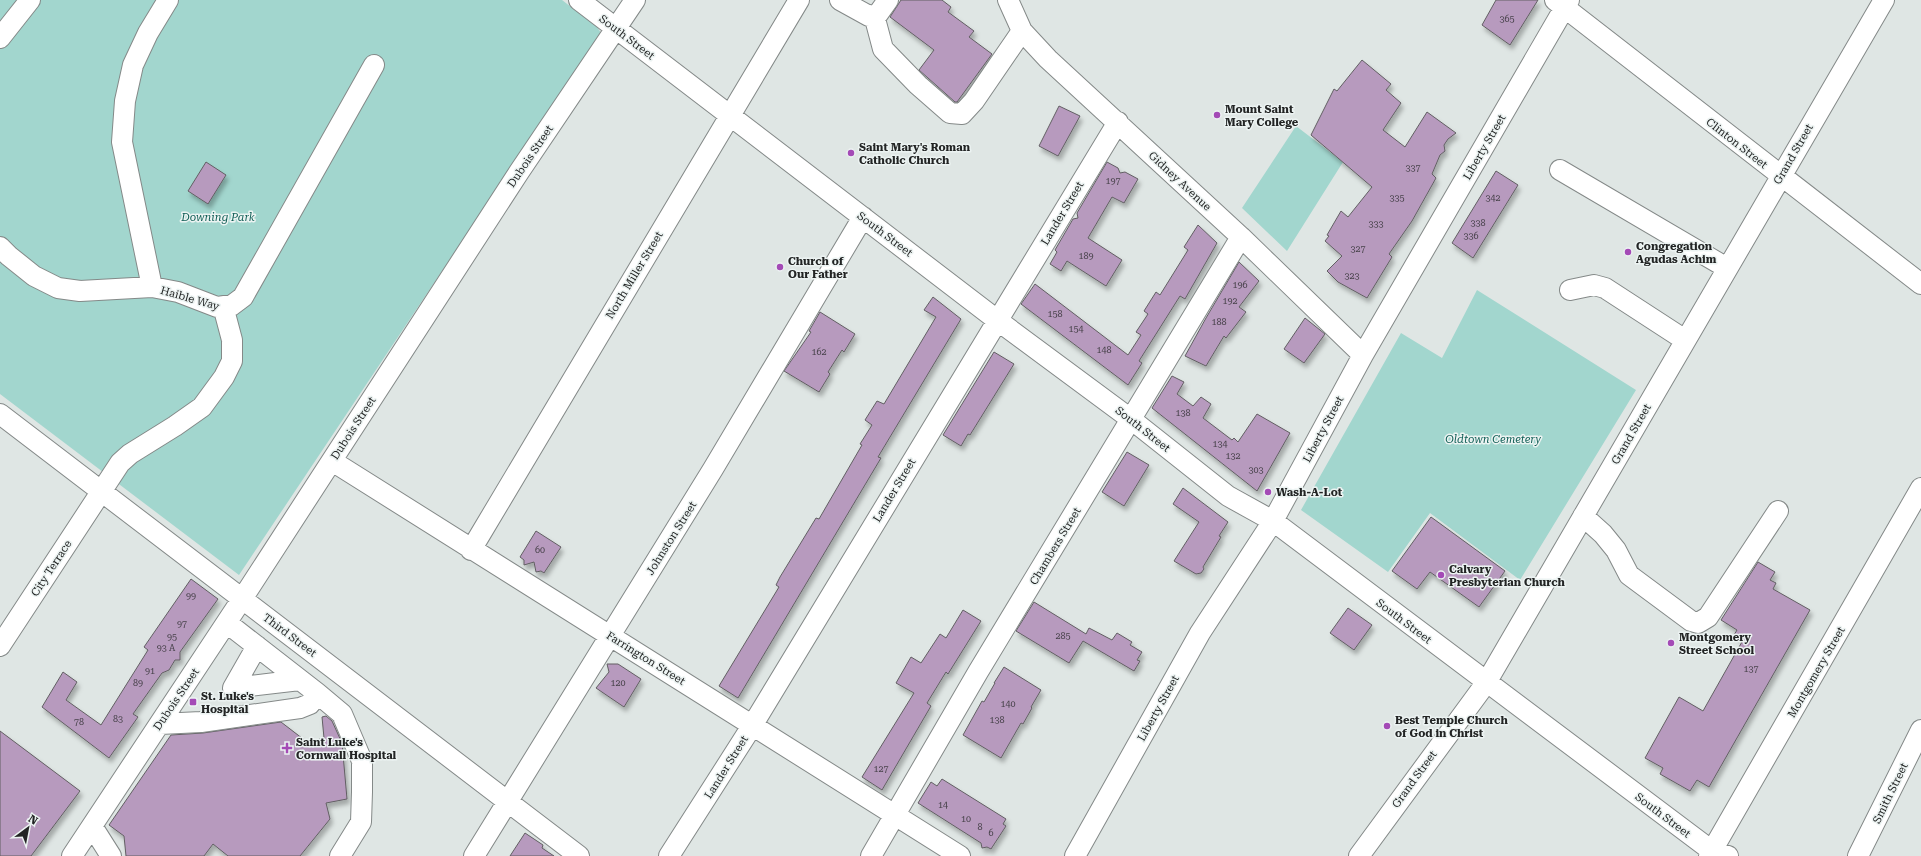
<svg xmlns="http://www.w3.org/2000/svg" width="1921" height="856" font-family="'Roboto Serif',serif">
  <defs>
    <filter id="shadow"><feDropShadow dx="2.5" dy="4.5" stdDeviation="2" flood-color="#0004"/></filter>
  </defs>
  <rect width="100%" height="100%" fill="#dfe6e4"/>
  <path fill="#a2d6ce" d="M0,0H562L597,27L601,33L239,575L0,394Z
    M1296,126L1343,162L1287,251L1242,208Z
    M1477,290L1636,390L1520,580L1430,513L1388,572L1301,510L1401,333L1442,358Z"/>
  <path fill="#b79abe" stroke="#625f63" filter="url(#shadow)" d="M901,0H942L951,7L948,12L974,31L969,37L992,54L957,102H955L919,70L934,50L890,17Z
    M1496,0H1538L1510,45L1482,25Z
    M1362,60L1391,84L1386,90L1401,103L1383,130L1405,147L1427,112L1456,133L1448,139L1444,145L1445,151L1440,155L1432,174L1436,178L1412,221L1389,254L1392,257L1367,298L1338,282L1327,271L1342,256L1325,241L1329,236L1327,235L1341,211L1348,217L1372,187L1311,135L1334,89L1337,91Z
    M1059,106L1080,116L1058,156L1039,146Z
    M206,162L226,175L208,204L188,191Z
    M1107,162L1118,168L1120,173L1125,172L1138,179L1124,203L1112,197L1088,238L1122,260L1106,286L1067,261L1061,271L1050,264L1057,252L1055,250L1073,219L1078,218L1077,213Z
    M1496,171L1518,185L1473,258L1452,243Z
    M1198,225L1217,243L1185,299L1180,296L1139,361L1142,363L1128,385L1021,304L1035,284L1128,355L1141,335L1136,332L1148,314L1144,311L1156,292L1160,295L1188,250L1184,247Z
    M1239,262L1259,281L1239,307L1246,312L1226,338L1224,336L1206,366L1185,356L1206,318Z
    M933,297L961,319L878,457L881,458L738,698L719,686L779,587L776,585L780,577L816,518L819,519L862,445L860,444L872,425L865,420L877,401L884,404L936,317L924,310Z
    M820,312L855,334L844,352L842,350L828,372L830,374L819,392L784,371L811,332L809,331Z
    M1305,318L1325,334L1304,363L1284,349Z
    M994,352L1014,364L970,435L968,434L961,446L943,435Z
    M1172,376L1184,382L1177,394L1193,406L1201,397L1211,404L1203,418L1232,440L1234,438L1238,442L1257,414L1290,433L1257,491L1152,408Z
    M1127,452L1149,465L1124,506L1102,492Z
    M1183,488L1228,522L1219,536L1221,537L1203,567L1204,569L1201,573L1196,574L1174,561L1199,522L1173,504Z
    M1431,517L1505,571L1479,607L1430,572L1417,589L1392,571Z
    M536,531L561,547L544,573L541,571L536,572L534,562L524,565V560L520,557Z
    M1758,562L1775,572L1770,580L1776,583L1773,589L1810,610L1709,787L1697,780L1690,791L1660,774L1663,768L1645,758L1679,697L1703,711L1743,640L1734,635L1737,630L1721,620Z
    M191,579L218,599L180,652V660H175L169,670L162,673L133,714L138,717L109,758L42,707L63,672L77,682L66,700L101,725L148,650L144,647Z
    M1034,602L1086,634L1089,628L1112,640L1117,633L1132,642L1130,645L1142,652L1137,660L1140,661L1134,671L1083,641L1069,663L1016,631Z
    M1348,608L1372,625L1354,650L1330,633Z
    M963,610L981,621L948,674L946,672L927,703L931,706L882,790L862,777L914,693L896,683L911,657L921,663L940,634L946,638Z
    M607,664H618L641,679L624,707L596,688L609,672Z
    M1004,667L1041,690L1031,707L1032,708L1023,724L1021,723L1001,758L963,735L982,701L984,702L995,683H994Z
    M326,716L332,721L342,743L347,799L326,803L330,819L300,856H228L213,844L204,856H126L124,836L109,825L171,735L203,733L281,722L307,742L313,741L324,738L322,717Z
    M0,731L80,791L31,856H0Z
    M942,779L1006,819L1003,824L1006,826L991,849L987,847L982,848L981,843L918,803L931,782L937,786Z
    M525,833L543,845L542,848L554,856H510Z"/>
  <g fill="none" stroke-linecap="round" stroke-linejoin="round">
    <g stroke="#848988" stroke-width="22">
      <path id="minor" d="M579,0L997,320L1132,420L1228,496L1273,521L1712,851L1728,856
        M840,0L869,16L878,14L888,0
        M1008,0L1022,31L1048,59L1241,237L1363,355
        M1555,0L1921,284
        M874,15L883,49L918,85L950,113L962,114L974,101L1022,31
        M0,38L30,0
        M1560,170L1727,268
        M0,247L9,256L34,276L58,288L80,291L152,287L178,292L217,307L223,306L232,340V361L224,377L202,407L175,426L130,454L120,463L0,646
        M152,287L122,142L125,101L133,65L148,33L168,0
        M1570,290L1594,285L1605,288L1685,340
        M223,306H231L243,297L374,65
        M0,414L579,856
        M332,461L960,856
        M1583,516L1603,534L1616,550L1629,575L1691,621L1698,623L1708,617L1778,511
        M471,550L799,0
        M227,623L317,693L342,714L362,761V792L361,822L340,856
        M257,646L233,688L300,680
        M160,724L201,722L300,708L310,704L317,693
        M92,826L111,856
        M72,856L242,599L519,172L635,0
        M474,856L713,469L863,217
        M669,856L752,726L1118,122
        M871,856L978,672L1241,237
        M1075,856L1200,633L1273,521L1363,355L1569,0
        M1359,856L1486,683L1884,0
        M1709,856L1921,488
        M1858,856L1921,730"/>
    </g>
    <use href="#minor" stroke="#fff" stroke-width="20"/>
  </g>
  <g fill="#a44ab6" stroke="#ecf3f2" stroke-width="1.5">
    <circle cx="1217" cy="115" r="4"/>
    <circle cx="851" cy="153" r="4"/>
    <circle cx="1628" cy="252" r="4"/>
    <circle cx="780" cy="267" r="4"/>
    <circle cx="1268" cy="492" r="4"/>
    <circle cx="1441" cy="575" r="4"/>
    <circle cx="1671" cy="643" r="4"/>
    <rect x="189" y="698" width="8" height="8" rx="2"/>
    <circle cx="1387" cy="726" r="4"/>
    <path d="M285 742h4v4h4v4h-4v4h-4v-4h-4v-4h4z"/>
  </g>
  <g text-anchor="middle" stroke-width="3" stroke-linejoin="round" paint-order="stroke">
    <g font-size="9" fill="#47424a">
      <text x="1507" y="22">365</text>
      <text x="1413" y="171">337</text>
      <text x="1113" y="184">197</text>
      <text x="1397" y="201">335</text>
      <text x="1493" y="201">342</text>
      <text x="1478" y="226">338</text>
      <text x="1376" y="227">333</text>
      <text x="1471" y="239">336</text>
      <text x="1358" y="252">327</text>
      <text x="1086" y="259">189</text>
      <text x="1352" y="279">323</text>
      <text x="1240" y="288">196</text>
      <text x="1230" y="304">192</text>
      <text x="1055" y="317">158</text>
      <text x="1219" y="325">188</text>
      <text x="1076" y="332">154</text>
      <text x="1104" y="353">148</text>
      <text x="819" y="355">162</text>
      <text x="1183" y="416">138</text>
      <text x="1220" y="447">134</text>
      <text x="1233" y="459">132</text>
      <text x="1256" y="473">303</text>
      <text x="540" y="553">60</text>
      <text x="191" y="599">99</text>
      <text x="182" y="627">97</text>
      <text x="1063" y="639">285</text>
      <text x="172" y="640">95</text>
      <text x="166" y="651">93 A</text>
      <text x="1751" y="672">137</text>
      <text x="150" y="674">91</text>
      <text x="138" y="686">89</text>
      <text x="618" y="686">120</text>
      <text x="1008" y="707">140</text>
      <text x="118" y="722">83</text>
      <text x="997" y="723">138</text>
      <text x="79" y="725">78</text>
      <text x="881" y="772">127</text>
      <text x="943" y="808">14</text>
      <text x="966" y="822">10</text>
      <text x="980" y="830">8</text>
      <text x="991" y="836">6</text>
    </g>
    <g font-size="11" fill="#222424" stroke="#ecf3f2">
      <text transform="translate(627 37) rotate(37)" y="4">South Street</text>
      <text transform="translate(1737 143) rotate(38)" y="4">Clinton Street</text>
      <text transform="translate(1484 147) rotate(-60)" y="4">Liberty Street</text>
      <text transform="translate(1793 154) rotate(-60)" y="4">Grand Street</text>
      <text transform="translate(530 156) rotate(-56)" y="4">Dubois Street</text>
      <text transform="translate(1180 181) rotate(43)" y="4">Gidney Avenue</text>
      <text transform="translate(1062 213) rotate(-59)" y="4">Lander Street</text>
      <text transform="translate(885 234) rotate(37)" y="4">South Street</text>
      <text transform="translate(634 275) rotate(-59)" y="4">North Miller Street</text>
      <text transform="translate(190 298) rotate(16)" y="4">Haible Way</text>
      <text transform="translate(353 428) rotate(-57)" y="4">Dubois Street</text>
      <text transform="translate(1143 429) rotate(38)" y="4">South Street</text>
      <text transform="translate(1323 429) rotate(-62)" y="4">Liberty Street</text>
      <text transform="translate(1631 434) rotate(-60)" y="4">Grand Street</text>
      <text transform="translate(894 490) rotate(-59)" y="4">Lander Street</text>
      <text transform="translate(671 538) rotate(-58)" y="4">Johnston Street</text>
      <text transform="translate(1055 546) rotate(-59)" y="4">Chambers Street</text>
      <text transform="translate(51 568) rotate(-57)" y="4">City Terrace</text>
      <text transform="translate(1404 621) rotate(37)" y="4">South Street</text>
      <text transform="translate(290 635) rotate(37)" y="4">Third Street</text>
      <text transform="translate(646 658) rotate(32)" y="4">Farrington Street</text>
      <text transform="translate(1816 672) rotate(-60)" y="4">Montgomery Street</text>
      <text transform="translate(176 699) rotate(-56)" y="4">Dubois Street</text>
      <text transform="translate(1158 708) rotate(-61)" y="4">Liberty Street</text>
      <text transform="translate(726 767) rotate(-58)" y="4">Lander Street</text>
      <text transform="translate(1414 779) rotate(-54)" y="4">Grand Street</text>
      <text transform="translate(1890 793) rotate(-64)" y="4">Smith Street</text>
      <text transform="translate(1663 815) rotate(37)" y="4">South Street</text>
    </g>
    <g font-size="11" font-weight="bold" fill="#222424" stroke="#ecf3f2" text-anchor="start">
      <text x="1225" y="113">Mount Saint<tspan x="1225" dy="13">Mary College</tspan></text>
      <text x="859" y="151">Saint Mary's Roman<tspan x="859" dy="13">Catholic Church</tspan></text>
      <text x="1636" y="250">Congregation<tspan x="1636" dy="13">Agudas Achim</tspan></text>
      <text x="788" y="265">Church of<tspan x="788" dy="13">Our Father</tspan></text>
      <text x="1276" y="496">Wash-A-Lot</text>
      <text x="1449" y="573">Calvary<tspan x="1449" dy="13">Presbyterian Church</tspan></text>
      <text x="1679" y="641">Montgomery<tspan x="1679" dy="13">Street School</tspan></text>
      <text x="201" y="700">St. Luke's<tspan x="201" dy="13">Hospital</tspan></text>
      <text x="1395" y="724">Best Temple Church<tspan x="1395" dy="13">of God in Christ</tspan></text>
      <text x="296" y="746">Saint Luke's<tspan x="296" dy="13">Cornwall Hospital</tspan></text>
    </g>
    <g font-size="11" font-style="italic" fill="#0f5e55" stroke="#ecf3f2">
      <text x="218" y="221">Downing Park</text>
      <text x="1493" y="443">Oldtown Cemetery</text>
    </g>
  </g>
  <g transform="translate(28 828) rotate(32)" stroke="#ecf3f2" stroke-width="3" paint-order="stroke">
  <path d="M0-3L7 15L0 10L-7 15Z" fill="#222424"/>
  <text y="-6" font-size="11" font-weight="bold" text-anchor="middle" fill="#222424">N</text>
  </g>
</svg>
